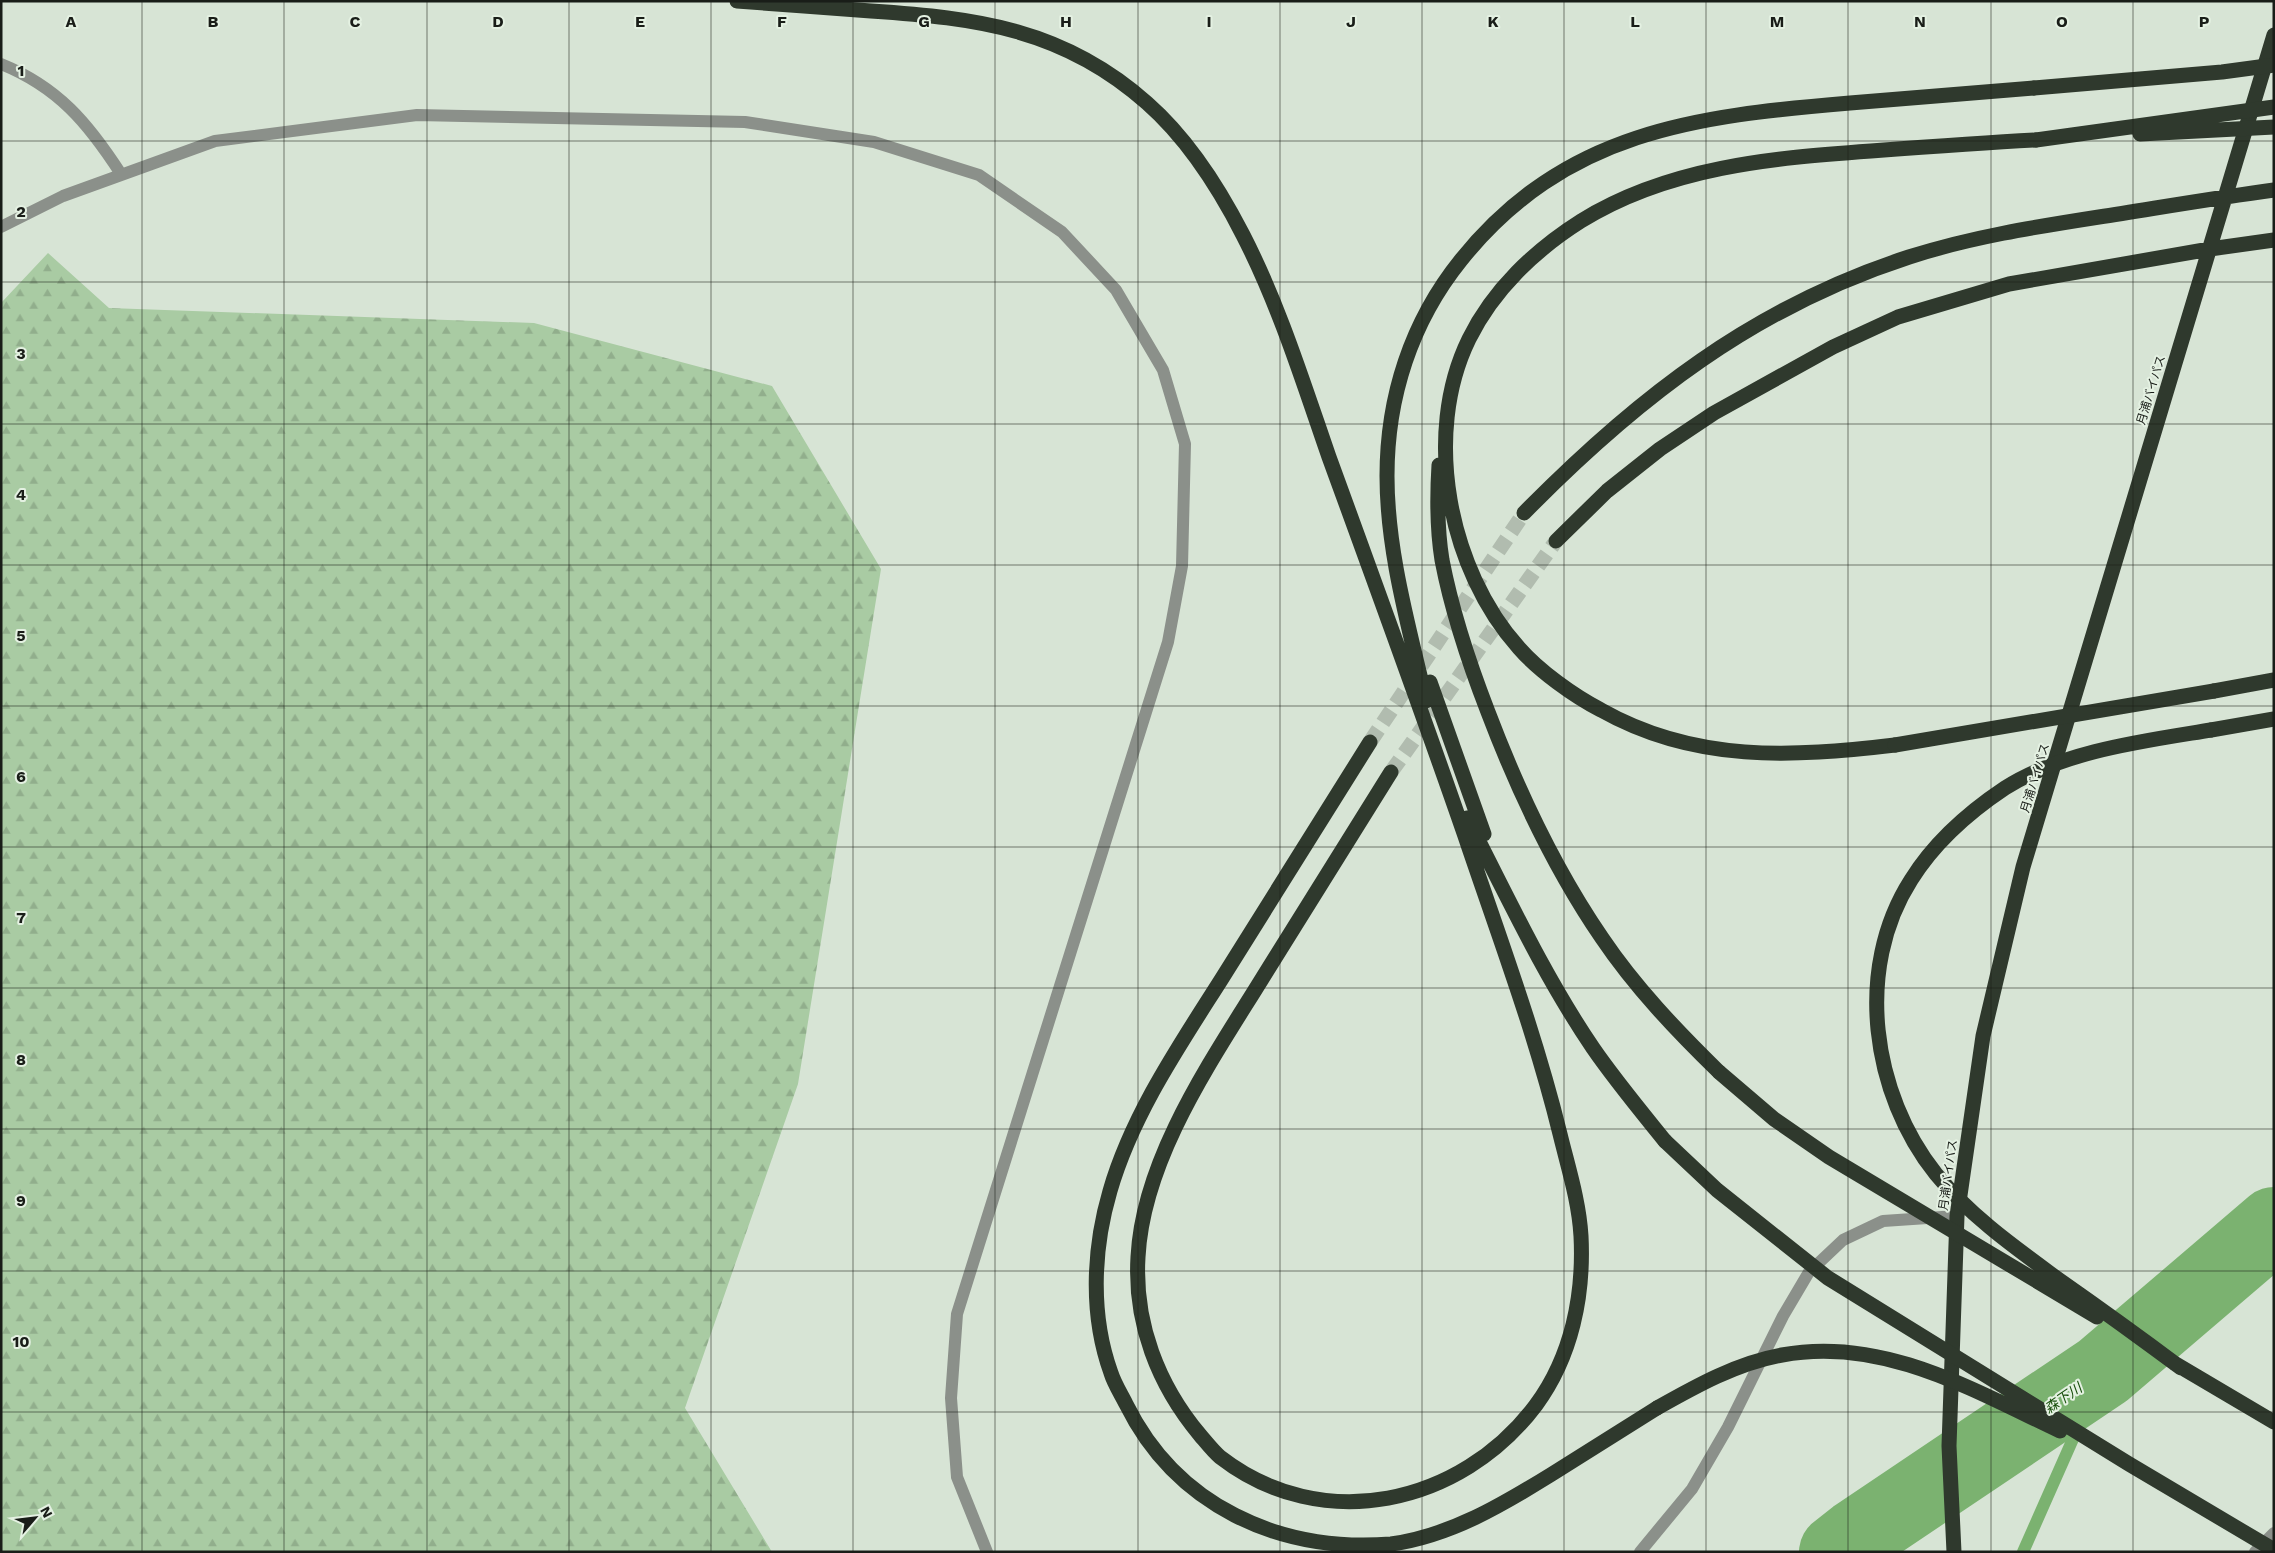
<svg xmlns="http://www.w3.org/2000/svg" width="2275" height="1553" font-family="'Work Sans','Noto Sans JP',sans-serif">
  <defs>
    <pattern id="forest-firs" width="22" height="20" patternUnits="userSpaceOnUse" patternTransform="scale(1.25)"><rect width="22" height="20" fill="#a9cba3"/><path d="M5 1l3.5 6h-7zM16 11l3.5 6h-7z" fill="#91ae8c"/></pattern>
  </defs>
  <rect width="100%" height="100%" fill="#d7e4d5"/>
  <path fill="url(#forest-firs)" d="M48,253L109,308L534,323L772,386L881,569L798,1084L685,1408L772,1552H1V303Z"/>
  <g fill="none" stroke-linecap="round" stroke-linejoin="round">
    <path stroke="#7bb270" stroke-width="12" d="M2023,1552L2103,1371"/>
    <path stroke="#7bb270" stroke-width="76" d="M1837,1552L1856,1537L2103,1371L2274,1225"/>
    <path stroke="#b1bcaf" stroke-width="15" stroke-dasharray="15 8" stroke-linecap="butt" d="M1370,742L1524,513
      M1391,772L1556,541"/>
    <path stroke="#8b908a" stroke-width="12" d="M1,64C58,87 88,123 121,174
      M1,227L63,196L215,141L417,115L745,122L874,142L979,175L1062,232L1116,290L1163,370L1185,444L1182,566L1168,642L957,1314L951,1398L957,1477L987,1552
      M1640,1552L1692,1489L1728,1427L1783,1316L1809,1272L1843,1240L1883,1221L1957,1216
      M2255,1552L2274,1533"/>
    <path stroke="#2f392d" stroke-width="15" d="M737,1C782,4 826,8 871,11C977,18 1064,29 1147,103C1188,139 1218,186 1243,235C1279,305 1303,382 1329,457C1375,583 1421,709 1465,836C1498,934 1535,1032 1560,1134C1568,1167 1579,1201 1581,1236C1584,1295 1572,1356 1536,1405C1461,1505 1322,1536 1220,1457C1213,1451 1206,1442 1200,1435C1158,1385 1134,1323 1138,1257C1143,1157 1214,1057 1265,974C1307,907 1349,839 1391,772
      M1439,465C1437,497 1437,529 1442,560C1452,612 1469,663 1488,712C1518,791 1554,868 1602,938C1635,987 1677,1031 1719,1072
      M1524,513C1637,398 1754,307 1909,257C1971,237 2035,227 2099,217C2157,208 2215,198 2274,190
      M1556,541L1607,491L1660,449L1714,413L1833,347L1898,317L2009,284L2210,249L2274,240
      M1430,682L1484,834
      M2214,691L2274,680
      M1426,701C1409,627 1387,552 1387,476C1387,397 1411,322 1461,260C1565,131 1695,116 1850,103C1911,98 1973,93 2034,88
      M2211,730L2274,719
      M1370,742C1320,822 1270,901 1221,980C1179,1046 1132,1115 1110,1191C1093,1249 1090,1315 1111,1373C1114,1383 1121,1394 1126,1404C1176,1505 1278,1553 1391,1544C1450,1536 1502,1505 1552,1474C1587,1452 1622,1430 1657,1408
      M1895,745C1792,757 1695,763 1601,710C1574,696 1539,671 1519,648C1449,570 1422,435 1469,339C1493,290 1535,250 1581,221C1668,167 1772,158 1871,151C1926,147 1981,143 2036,140
      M1467,818C1507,896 1544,976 1593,1048C1615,1080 1640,1110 1665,1141
      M1954,1552L1949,1446L1957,1216L1983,1036L2023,867L2274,35"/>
    <path stroke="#2f392d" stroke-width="15" d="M2034,88L2222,72L2274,65
      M2140,134L2274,127
      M2036,140L2274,107
      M1895,745L2214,691
      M1719,1072L1774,1119L1829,1157L2097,1317
      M1665,1141L1717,1190L1828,1278L2129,1464L2274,1550
      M2174,1363L2274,1422
      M2181,1368C2142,1339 2102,1310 2062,1282C2017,1249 1971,1217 1936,1174C1872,1094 1854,969 1911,880C1934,843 1969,812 2005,788C2063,751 2144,741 2211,730
      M1657,1408C1696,1386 1737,1363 1782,1355C1882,1336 1973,1390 2060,1431"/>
  </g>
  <path fill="none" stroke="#191d18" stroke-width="1" stroke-opacity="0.55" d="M142,1V1552M284,1V1552M427,1V1552M569,1V1552M711,1V1552M853,1V1552M995,1V1552M1138,1V1552M1280,1V1552M1422,1V1552M1564,1V1552M1706,1V1552M1848,1V1552M1991,1V1552M2133,1V1552M1,141H2274M1,282H2274M1,424H2274M1,565H2274M1,706H2274M1,847H2274M1,988H2274M1,1129H2274M1,1271H2274M1,1412H2274"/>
  <g text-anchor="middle" stroke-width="4" stroke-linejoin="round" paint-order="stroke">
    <g font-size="12" fill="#191d18" stroke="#e4f1e2">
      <text transform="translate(2151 390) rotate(-73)" y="4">月浦バイパス</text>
      <text transform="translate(2035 778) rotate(-73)" y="4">月浦バイパス</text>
      <text transform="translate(1948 1175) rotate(-82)" y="4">月浦バイパス</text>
    </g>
    <g font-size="14" font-style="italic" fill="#174e0b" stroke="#e4f1e2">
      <text transform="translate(2063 1398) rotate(-34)" y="5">森下川</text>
    </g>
  </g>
  <g font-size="16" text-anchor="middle" font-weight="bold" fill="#191d18" stroke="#e4f1e2" stroke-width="4" stroke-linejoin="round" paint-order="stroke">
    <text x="71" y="27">A</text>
    <text x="213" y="27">B</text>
    <text x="355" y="27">C</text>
    <text x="498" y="27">D</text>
    <text x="640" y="27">E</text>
    <text x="782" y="27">F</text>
    <text x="924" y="27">G</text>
    <text x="1066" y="27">H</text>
    <text x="1209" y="27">I</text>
    <text x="1351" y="27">J</text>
    <text x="1493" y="27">K</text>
    <text x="1635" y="27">L</text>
    <text x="1777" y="27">M</text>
    <text x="1920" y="27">N</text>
    <text x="2062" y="27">O</text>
    <text x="2204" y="27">P</text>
    <text x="21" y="76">1</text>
    <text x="21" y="217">2</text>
    <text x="21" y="359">3</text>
    <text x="21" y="500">4</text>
    <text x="21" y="641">5</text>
    <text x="21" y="782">6</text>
    <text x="21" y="923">7</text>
    <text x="21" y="1065">8</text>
    <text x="21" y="1206">9</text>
    <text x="21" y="1347">10</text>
  </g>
  <rect width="2275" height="1553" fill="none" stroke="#191d18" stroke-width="5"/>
  <g transform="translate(35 1518) rotate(62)" stroke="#e4f1e2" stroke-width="4" paint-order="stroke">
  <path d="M0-4L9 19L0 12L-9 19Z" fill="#191d18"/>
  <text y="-8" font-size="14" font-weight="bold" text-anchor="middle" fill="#191d18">N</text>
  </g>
</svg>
